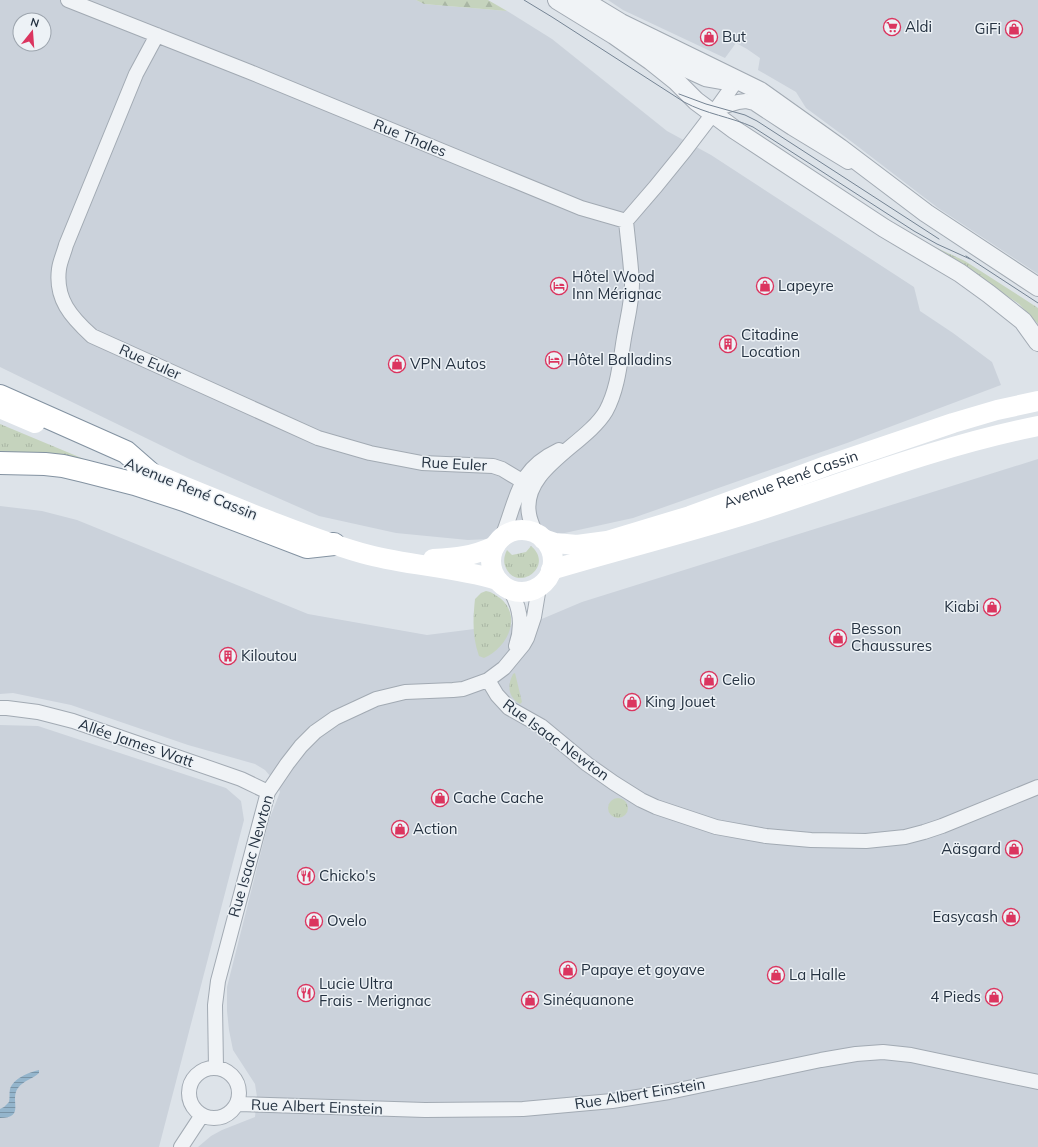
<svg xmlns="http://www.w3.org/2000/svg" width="1038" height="1147" font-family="Mulish,sans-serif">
  <defs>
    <pattern id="grass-tufts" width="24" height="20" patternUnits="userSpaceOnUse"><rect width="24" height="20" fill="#c5d3bd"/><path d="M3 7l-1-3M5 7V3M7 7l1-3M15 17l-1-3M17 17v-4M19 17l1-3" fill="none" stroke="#a9b6a4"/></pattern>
    <pattern id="forest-firs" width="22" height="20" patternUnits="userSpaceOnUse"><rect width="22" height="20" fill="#c5d3bd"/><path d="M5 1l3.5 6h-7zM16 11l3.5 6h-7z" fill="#a9b6a4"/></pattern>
    <pattern id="water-rules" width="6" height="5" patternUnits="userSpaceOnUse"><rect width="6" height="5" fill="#94b5cc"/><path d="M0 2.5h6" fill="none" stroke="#7994a7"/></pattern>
  </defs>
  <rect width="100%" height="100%" fill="#dde3e9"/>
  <path fill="#cbd2db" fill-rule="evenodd" d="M0,0H416L424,4L507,11L552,39L667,131L711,155L914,287L920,311L953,333L992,362L1001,385L847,443L633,518L551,536L468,540L396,533L319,516L189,459L0,367ZM20,20H44V44H20Z
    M608,0H1038V274L938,208L852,142L806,108L796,92L758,70L760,58L747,49L736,43L725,58L623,10Z
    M1038,459V1147H198L211,1136L222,1130L255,1117L257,1097L255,1084L233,1050L229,1030L227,1011V987L269,820L280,792L277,784L265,770L255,764L188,745L71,705L13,693L0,694V506L42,511L77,520L308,614L427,635L537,621L582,602Z
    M0,725L38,726L226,788L241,801L244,820L159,1147H0Z"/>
  <path fill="url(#grass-tufts)" d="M922,241L965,261L1038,308V324L1019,304L952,259Z
    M0,424L103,467L0,455Z
    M531,546C555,566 518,593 506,568C503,562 504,556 507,550L512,555L526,552Z
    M486,591C492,592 495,595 500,598C523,617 507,648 484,658L479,656C472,637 473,619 475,599L481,593Z
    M515,673L522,702L520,704C508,697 507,686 513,674Z
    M608 808a10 10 0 1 1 20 0a10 10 0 1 1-20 0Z"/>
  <path fill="url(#forest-firs)" d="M416,0H488L507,11L424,4Z"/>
  <path fill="url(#water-rules)" d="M39,1070V1073C33,1079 24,1080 18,1088C9,1100 26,1118 0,1118V1109L4,1107L9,1102C10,1098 9,1093 10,1089C13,1079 29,1072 39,1070Z"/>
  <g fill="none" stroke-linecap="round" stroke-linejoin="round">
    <g stroke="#a2aab3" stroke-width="16">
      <path id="minor" d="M68,0L250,72L581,208L626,221C666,176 703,129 737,80
        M157,35L136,74L66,245C64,253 60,261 59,269C55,299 71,317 92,336L318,438L370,453L422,463L493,466L502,469L522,481
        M644,47L670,63L705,79L722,82L737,80
        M718,108L738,102L746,101L754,103L792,128L848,162
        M536,534C533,527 530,521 529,514C521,469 586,445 606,411C618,389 620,362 624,338C627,320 632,302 632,284C631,263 628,242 626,221
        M502,537C518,498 516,470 559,450
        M510,590C521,608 523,626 516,646
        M488,680L497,695L509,708L541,726L587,764L614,783L641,800L656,807L716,827L766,836L811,840L866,841L905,837L924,832L942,826L1038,787
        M0,708H7L38,712L73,721L241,779L268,792
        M216,1067L215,1005L218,981L268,792L287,764L301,746L315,732L335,718L376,699L405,692L453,690L463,689L488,680L504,668L523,645L527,638L534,617L539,587
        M189 1093a25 25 0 1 1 50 0a25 25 0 1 1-50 0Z
        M237,1104L425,1110L523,1109L612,1101L669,1092L821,1060L856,1054L883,1052L911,1055L1038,1082
        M181,1147L202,1115"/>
    </g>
    <g stroke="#a2aab3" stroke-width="20">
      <path id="tertiary" d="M557,0L614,35L651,61L676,81L696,101L735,130L884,228L960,273L989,294L1023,321L1038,342
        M583,0L621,23L760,91L840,148L926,213L1038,287"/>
    </g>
    <g stroke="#8392a1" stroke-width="24">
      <path id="motorway" d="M0,396L126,452L150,473
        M0,463L45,464L63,466L84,471L135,484L184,500L307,547L334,544"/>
    </g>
    <use href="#minor" stroke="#f0f3f6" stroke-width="14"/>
    <use href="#tertiary" stroke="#f0f3f6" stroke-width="18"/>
    <g stroke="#fff" stroke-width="20">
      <path d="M0,408L35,423"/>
      <path d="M136,466C179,485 222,502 265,519C299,532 334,546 369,555C411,566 455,567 497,580"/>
      <circle cx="522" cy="561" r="31"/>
      <path id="s1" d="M543,539L555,543L577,545L607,541L690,516L826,466L953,423L997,410L1038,401"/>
      <path d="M433,559C457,558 473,556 495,546"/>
      <path d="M551,570C621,549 691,532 760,510C852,480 943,445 1038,426"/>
    </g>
    <use href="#motorway" stroke="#fff" stroke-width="22"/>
    <path stroke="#758494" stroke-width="1" d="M524,0L552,17L684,102C706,114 731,117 753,127L914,231L937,244L970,259
      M679,94L706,104L745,115L757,121L939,239
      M966,256L1038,303"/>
  </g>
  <defs>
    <g id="supermarket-ring" transform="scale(0.9)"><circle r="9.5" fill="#edf2f6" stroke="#db355f" stroke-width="1.5"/><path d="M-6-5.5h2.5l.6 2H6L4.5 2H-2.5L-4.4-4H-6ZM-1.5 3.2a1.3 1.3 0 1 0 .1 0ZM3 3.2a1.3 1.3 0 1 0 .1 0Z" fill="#db355f"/></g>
    <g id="shop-ring" transform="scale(0.9)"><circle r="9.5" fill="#edf2f6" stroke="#db355f" stroke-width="1.5"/><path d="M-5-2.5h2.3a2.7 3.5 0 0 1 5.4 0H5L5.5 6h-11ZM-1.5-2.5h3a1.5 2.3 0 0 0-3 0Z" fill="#db355f"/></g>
    <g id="hotel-ring" transform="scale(0.9)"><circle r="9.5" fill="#edf2f6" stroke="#db355f" stroke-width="1.5"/><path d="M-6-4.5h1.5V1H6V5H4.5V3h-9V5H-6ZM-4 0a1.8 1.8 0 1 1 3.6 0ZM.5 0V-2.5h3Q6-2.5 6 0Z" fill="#db355f"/></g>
    <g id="building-ring" transform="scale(0.9)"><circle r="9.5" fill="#edf2f6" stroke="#db355f" stroke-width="1.5"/><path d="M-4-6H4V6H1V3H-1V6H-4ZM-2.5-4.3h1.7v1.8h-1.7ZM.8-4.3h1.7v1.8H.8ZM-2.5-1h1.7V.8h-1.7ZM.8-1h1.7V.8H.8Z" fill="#db355f"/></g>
    <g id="restaurant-ring" transform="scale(0.9)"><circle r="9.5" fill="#edf2f6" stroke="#db355f" stroke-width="1.5"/><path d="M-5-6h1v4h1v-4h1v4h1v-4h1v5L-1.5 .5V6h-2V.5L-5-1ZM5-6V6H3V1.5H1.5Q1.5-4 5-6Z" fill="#db355f"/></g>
  </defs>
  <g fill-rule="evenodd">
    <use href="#supermarket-ring" x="892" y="27"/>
    <use href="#shop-ring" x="1014" y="29"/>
    <use href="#shop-ring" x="709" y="37"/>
    <use href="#hotel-ring" x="559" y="286"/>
    <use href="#shop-ring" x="765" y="286"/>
    <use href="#building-ring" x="728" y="344"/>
    <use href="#hotel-ring" x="554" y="360"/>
    <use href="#shop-ring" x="397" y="364"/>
    <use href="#shop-ring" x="992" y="607"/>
    <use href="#shop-ring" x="838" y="638"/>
    <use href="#building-ring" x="228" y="656"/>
    <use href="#shop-ring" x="709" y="680"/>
    <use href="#shop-ring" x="632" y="702"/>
    <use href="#shop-ring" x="440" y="798"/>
    <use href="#shop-ring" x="400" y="829"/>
    <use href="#shop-ring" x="1014" y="849"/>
    <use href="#restaurant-ring" x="306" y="876"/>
    <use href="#shop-ring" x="1011" y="917"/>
    <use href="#shop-ring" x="314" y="921"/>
    <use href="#shop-ring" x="568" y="970"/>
    <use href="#shop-ring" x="776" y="975"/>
    <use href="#restaurant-ring" x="306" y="993"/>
    <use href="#shop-ring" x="994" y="997"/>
    <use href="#shop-ring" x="530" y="1000"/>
  </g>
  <g text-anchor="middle" stroke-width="3" stroke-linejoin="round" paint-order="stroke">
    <g font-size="15" fill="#253241" stroke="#edf2f6" text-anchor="start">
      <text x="905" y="32">Aldi</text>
      <text x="1001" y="34" text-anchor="end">GiFi</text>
      <text x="722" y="42">But</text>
      <text x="572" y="282">Hôtel Wood<tspan x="572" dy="17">Inn Mérignac</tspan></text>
      <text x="778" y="291">Lapeyre</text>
      <text x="741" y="340">Citadine<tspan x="741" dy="17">Location</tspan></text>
      <text x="567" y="365">Hôtel Balladins</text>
      <text x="410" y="369">VPN Autos</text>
      <text x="979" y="612" text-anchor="end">Kiabi</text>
      <text x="851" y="634">Besson<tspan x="851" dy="17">Chaussures</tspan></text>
      <text x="241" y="661">Kiloutou</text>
      <text x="722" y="685">Celio</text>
      <text x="645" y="707">King Jouet</text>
      <text x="453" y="803">Cache Cache</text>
      <text x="413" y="834">Action</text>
      <text x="1001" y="854" text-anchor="end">Aäsgard</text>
      <text x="319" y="881">Chicko's</text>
      <text x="998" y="922" text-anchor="end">Easycash</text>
      <text x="327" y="926">Ovelo</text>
      <text x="581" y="975">Papaye et goyave</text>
      <text x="789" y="980">La Halle</text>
      <text x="319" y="989">Lucie Ultra<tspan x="319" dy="17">Frais - Merignac</tspan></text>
      <text x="981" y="1002" text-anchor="end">4 Pieds</text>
      <text x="543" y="1005">Sinéquanone</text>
    </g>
    <g font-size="15" fill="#253241" stroke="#edf2f6">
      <text transform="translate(410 138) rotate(22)" y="5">Rue Thales</text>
      <text transform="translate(150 362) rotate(24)" y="5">Rue Euler</text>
      <text transform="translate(454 464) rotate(3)" y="5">Rue Euler</text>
      <text dy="5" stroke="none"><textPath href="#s1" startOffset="259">Avenue René Cassin</textPath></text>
      <text transform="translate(191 489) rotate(22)" y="5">Avenue René Cassin</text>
      <text transform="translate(556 740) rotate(36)" y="5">Rue Isaac Newton</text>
      <text transform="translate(136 743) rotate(19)" y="5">Allée James Watt</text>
      <text transform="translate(251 856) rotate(-74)" y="5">Rue Isaac Newton</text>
      <text transform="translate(640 1094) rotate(-9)" y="5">Rue Albert Einstein</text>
      <text transform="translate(317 1107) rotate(2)" y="5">Rue Albert Einstein</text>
    </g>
  </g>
  <g transform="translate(32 32) rotate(17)"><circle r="19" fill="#edf2f6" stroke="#9da5ae"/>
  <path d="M0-3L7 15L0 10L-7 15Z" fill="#db355f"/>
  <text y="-6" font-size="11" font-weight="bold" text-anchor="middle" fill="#253241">N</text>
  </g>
</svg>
